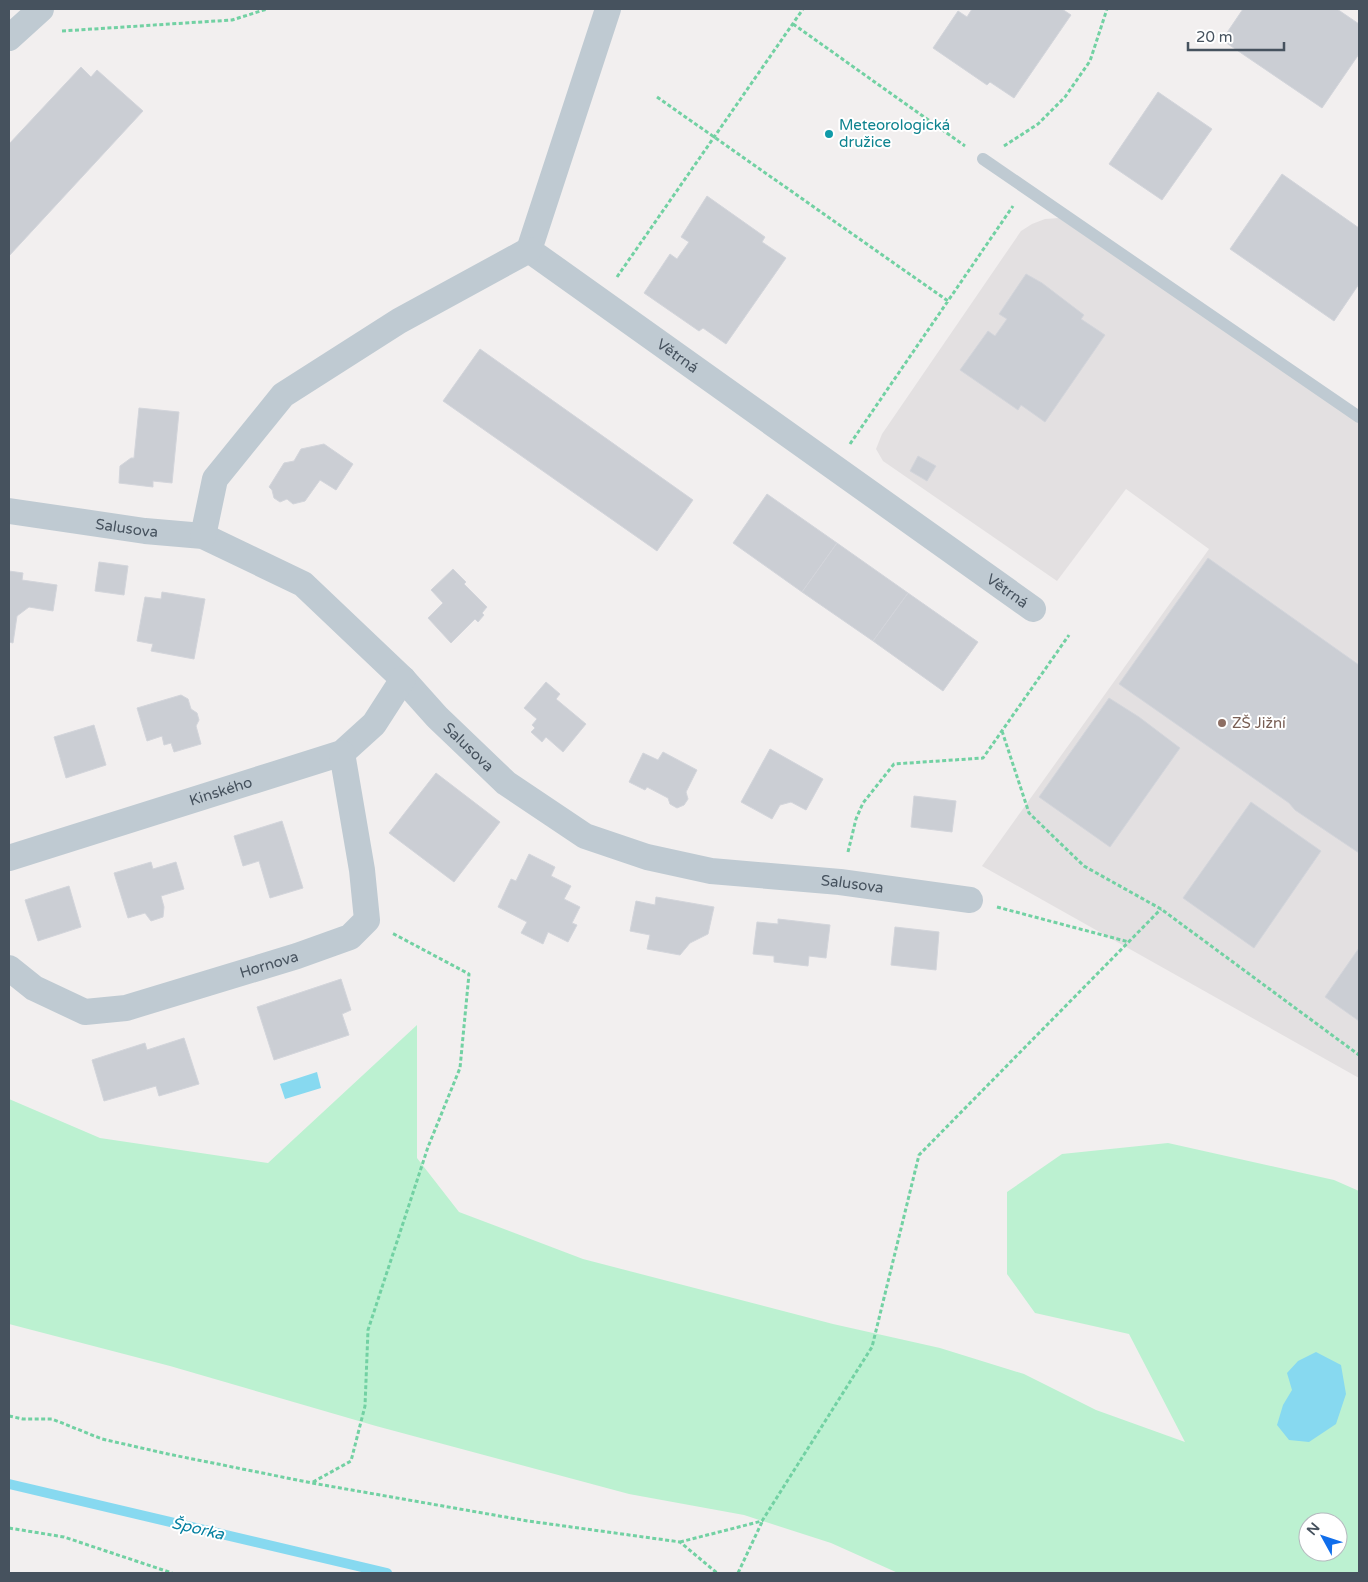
<svg xmlns="http://www.w3.org/2000/svg" width="1368" height="1582" font-family="'Varela Round',sans-serif">
  <rect width="100%" height="100%" fill="#f2efef"/>
  <path fill="#e3e0e1" d="M1059,218L1359,422V1078L982,866L1209,549L1126,489L1057,581L883,461L876,449L882,434L1021,231L1032,224L1045,219Z"/>
  <path fill="#bcf1d1" fill-rule="evenodd" d="M417,1025V1158L459,1212L583,1259L833,1324L940,1348L1024,1374L1096,1410L1185,1442L1129,1334L1035,1313L1007,1274V1192L1062,1154L1168,1143L1334,1180L1359,1191V1573H898L831,1543L744,1515L629,1494L376,1426L170,1366L9,1324V1099L100,1138L268,1163ZM1308,1522H1338V1552H1308Z"/>
  <path fill="#87d9f0" d="M317,1072L321,1088L285,1099L280,1084Z
    M1316,1352L1341,1365L1346,1394L1336,1424L1309,1442L1289,1440L1277,1425L1283,1405L1292,1390L1287,1373L1298,1361Z"/>
  <g fill="none" stroke-linecap="round" stroke-linejoin="round">
    <path stroke="#87d9f0" stroke-width="10" d="M9,1484L387,1573"/>
  </g>
  <path fill="#cbced4" stroke="#d3d5db" d="M972,9H1062L1071,15L1014,98L990,82L987,85L933,48L958,11L967,17Z
    M1243,9H1337L1359,24V54L1322,108L1222,40Z
    M81,67L91,77L97,70L143,111L9,256V144Z
    M1158,92L1212,129L1162,200L1109,164Z
    M1282,174L1359,228V284L1334,321L1230,249Z
    M707,196L765,237L762,242L786,258L726,344L703,328L699,331L644,293L670,254L677,259L689,242L681,237Z
    M1026,274L1042,283L1084,315L1081,319L1105,335L1045,422L1021,405L1018,410L960,370L988,331L995,336L1007,319L999,314Z
    M480,349L693,500L657,551L443,401Z
    M139,408L179,412L172,483L153,481V487L119,483L120,466L131,458H134Z
    M324,444L353,464L336,490L320,480L305,501L293,504L287,499L280,502L274,498L272,490L269,487L284,463L294,461L301,449Z
    M918,456L936,466L927,481L910,471Z
    M767,494L837,543L802,592L733,543Z
    M837,543L908,593L873,641L802,592Z
    M1208,558L1359,665V853L1295,810L1289,803L1119,684Z
    M99,562L128,566L124,595L95,591Z
    M453,569L466,582L464,584L487,607L482,613L484,615L478,622L475,619L451,643L428,618L443,603L431,590Z
    M9,571L23,573L22,580L57,585L53,611L29,607L17,616L13,643L9,642Z
    M162,592L205,599L194,659L151,651L153,644L137,641L145,597L161,599Z
    M908,593L978,642L943,691L873,641Z
    M546,682L560,694L556,699L586,724L563,752L546,737L542,742L531,732L535,728L532,725L537,719L524,708Z
    M181,695L188,699L191,709L197,713L199,720L196,726L201,744L174,752L171,743L164,745L162,736L147,741L137,708Z
    M1109,698L1139,717L1180,748L1110,847L1039,797Z
    M94,725L106,765L66,778L54,737Z
    M770,749L823,779L806,810L791,802L780,805L772,819L741,802Z
    M663,752L697,770L686,792L688,799L684,805L677,808L670,804L668,798L647,787L645,790L629,782L643,753L658,760Z
    M436,773L500,822L454,882L389,833Z
    M914,796L956,801L952,832L911,827Z
    M1251,802L1321,851L1254,948L1183,898Z
    M282,821L303,888L270,898L259,861L243,866L234,836Z
    M529,854L555,867L551,876L571,886L564,899L580,907L572,923L577,925L568,942L548,932L543,944L521,933L527,922L498,907L511,879L516,881Z
    M151,862L153,869L176,862L184,889L161,896L164,907L163,917L151,921L145,913L128,918L114,873Z
    M69,886L81,927L38,941L25,900Z
    M656,897L714,907L708,934L690,943L680,955L647,949L650,935L630,931L636,901L655,905Z
    M778,919L830,925L826,958L809,956L808,966L774,962V956L753,954L757,922L778,924Z
    M895,927L939,932L936,970L891,965Z
    M1359,948V1021L1325,997Z
    M341,979L351,1010L342,1014L349,1035L274,1060L257,1007Z
    M184,1038L199,1084L159,1096L156,1086L104,1101L92,1060L145,1043L147,1050Z"/>
  <g fill="none" stroke-linecap="round" stroke-linejoin="round">
    <path stroke="#72d1a3" stroke-width="3" stroke-dasharray="4 2.5" stroke-linecap="butt" d="M793,24L965,146
      M62,31L232,20L267,9
      M657,97L948,301
      M1004,146L1038,124L1065,97L1090,61L1107,9
      M617,277L803,9
      M850,444L1013,206
      M1002,731L1029,813L1084,866L1161,909L1359,1055
      M848,852L856,819L863,803L894,764L983,758L1069,635
      M997,907L1129,942
      M9,1416L23,1419H52L102,1439L168,1454L312,1483L528,1521L680,1542L717,1573
      M313,1482L351,1461L365,1406L368,1330L428,1147L460,1068L469,974L392,933
      M9,1528L64,1537L172,1573
      M680,1542L762,1521L872,1347L919,1155L1161,909
      M738,1573L762,1522"/>
    <path stroke="#bfcad2" stroke-width="12" d="M983,159L1359,417"/>
    <g stroke="#bfcad2" stroke-width="26">
      <path id="s1" d="M608,9L529,250L1033,609"/>
      <path d="M9,38L41,9"/>
      <path id="s2" d="M9,511L145,531L203,536L303,584L403,679L437,717L506,783L585,836L647,857L711,871L840,882L970,900"/>
      <path d="M203,536L215,479L283,395L399,321L529,250"/>
      <path id="s3" d="M9,858L342,753L374,724L403,679"/>
      <path id="s4" d="M9,968L34,988L85,1012L126,1008L297,956L350,937L367,920L362,870L342,753"/>
    </g>
  </g>
  <circle fill="#0f9aa8" stroke="#fff" stroke-width="2" cx="829" cy="134" r="5"/>
  <circle fill="#8d6e63" stroke="#fff" stroke-width="2" cx="1222" cy="723" r="5"/>
  <g text-anchor="middle" stroke-width="4" stroke-linejoin="round" paint-order="stroke">
    <g font-size="15" fill="#0d838f" stroke="#fff" text-anchor="start">
      <text x="839" y="130">Meteorologická<tspan x="839" dy="17">družice</tspan></text>
    </g>
    <g font-size="15" fill="#46525e" stroke="#fff">
      <text dy="5" stroke="none"><textPath href="#s1" startOffset="436">Větrná</textPath></text>
      <text dy="5" stroke="none"><textPath href="#s2" startOffset="119">Salusova</textPath></text>
      <text dy="5" stroke="none"><textPath href="#s1" startOffset="841">Větrná</textPath></text>
      <text dy="5" stroke="none"><textPath href="#s2" startOffset="539">Salusova</textPath></text>
      <text dy="5" stroke="none"><textPath href="#s3" startOffset="222">Kinského</textPath></text>
      <text dy="5" stroke="none"><textPath href="#s2" startOffset="959">Salusova</textPath></text>
      <text dy="5" stroke="none"><textPath href="#s4" startOffset="279">Hornova</textPath></text>
    </g>
    <g font-size="15" fill="#785e54" stroke="#fff" text-anchor="start">
      <text x="1232" y="728">ZŠ Jižní</text>
    </g>
    <g font-size="16" font-style="italic" fill="#0680a1" stroke="#fff">
      <text transform="translate(198 1528) rotate(13)" y="6">Šporka</text>
    </g>
  </g>
  <rect width="1368" height="1582" fill="none" stroke="#46525e" stroke-width="20"/>
  <g transform="translate(1323 1537) rotate(310)"><circle r="24" fill="#ffffff" stroke="#b5babf"/>
  <path d="M0-4L9 19L0 12L-9 19Z" fill="#106eeb"/>
  <text y="-8" font-size="14" font-weight="bold" text-anchor="middle" fill="#46525e">N</text>
  </g>
  <path d="M1188 42v8h96v-8" fill="none" stroke="#46525e" stroke-width="2.5"/>
  <text x="1196" y="42" font-size="15" fill="#46525e" stroke="#ffffff" stroke-width="4" paint-order="stroke">20 m</text>
</svg>
